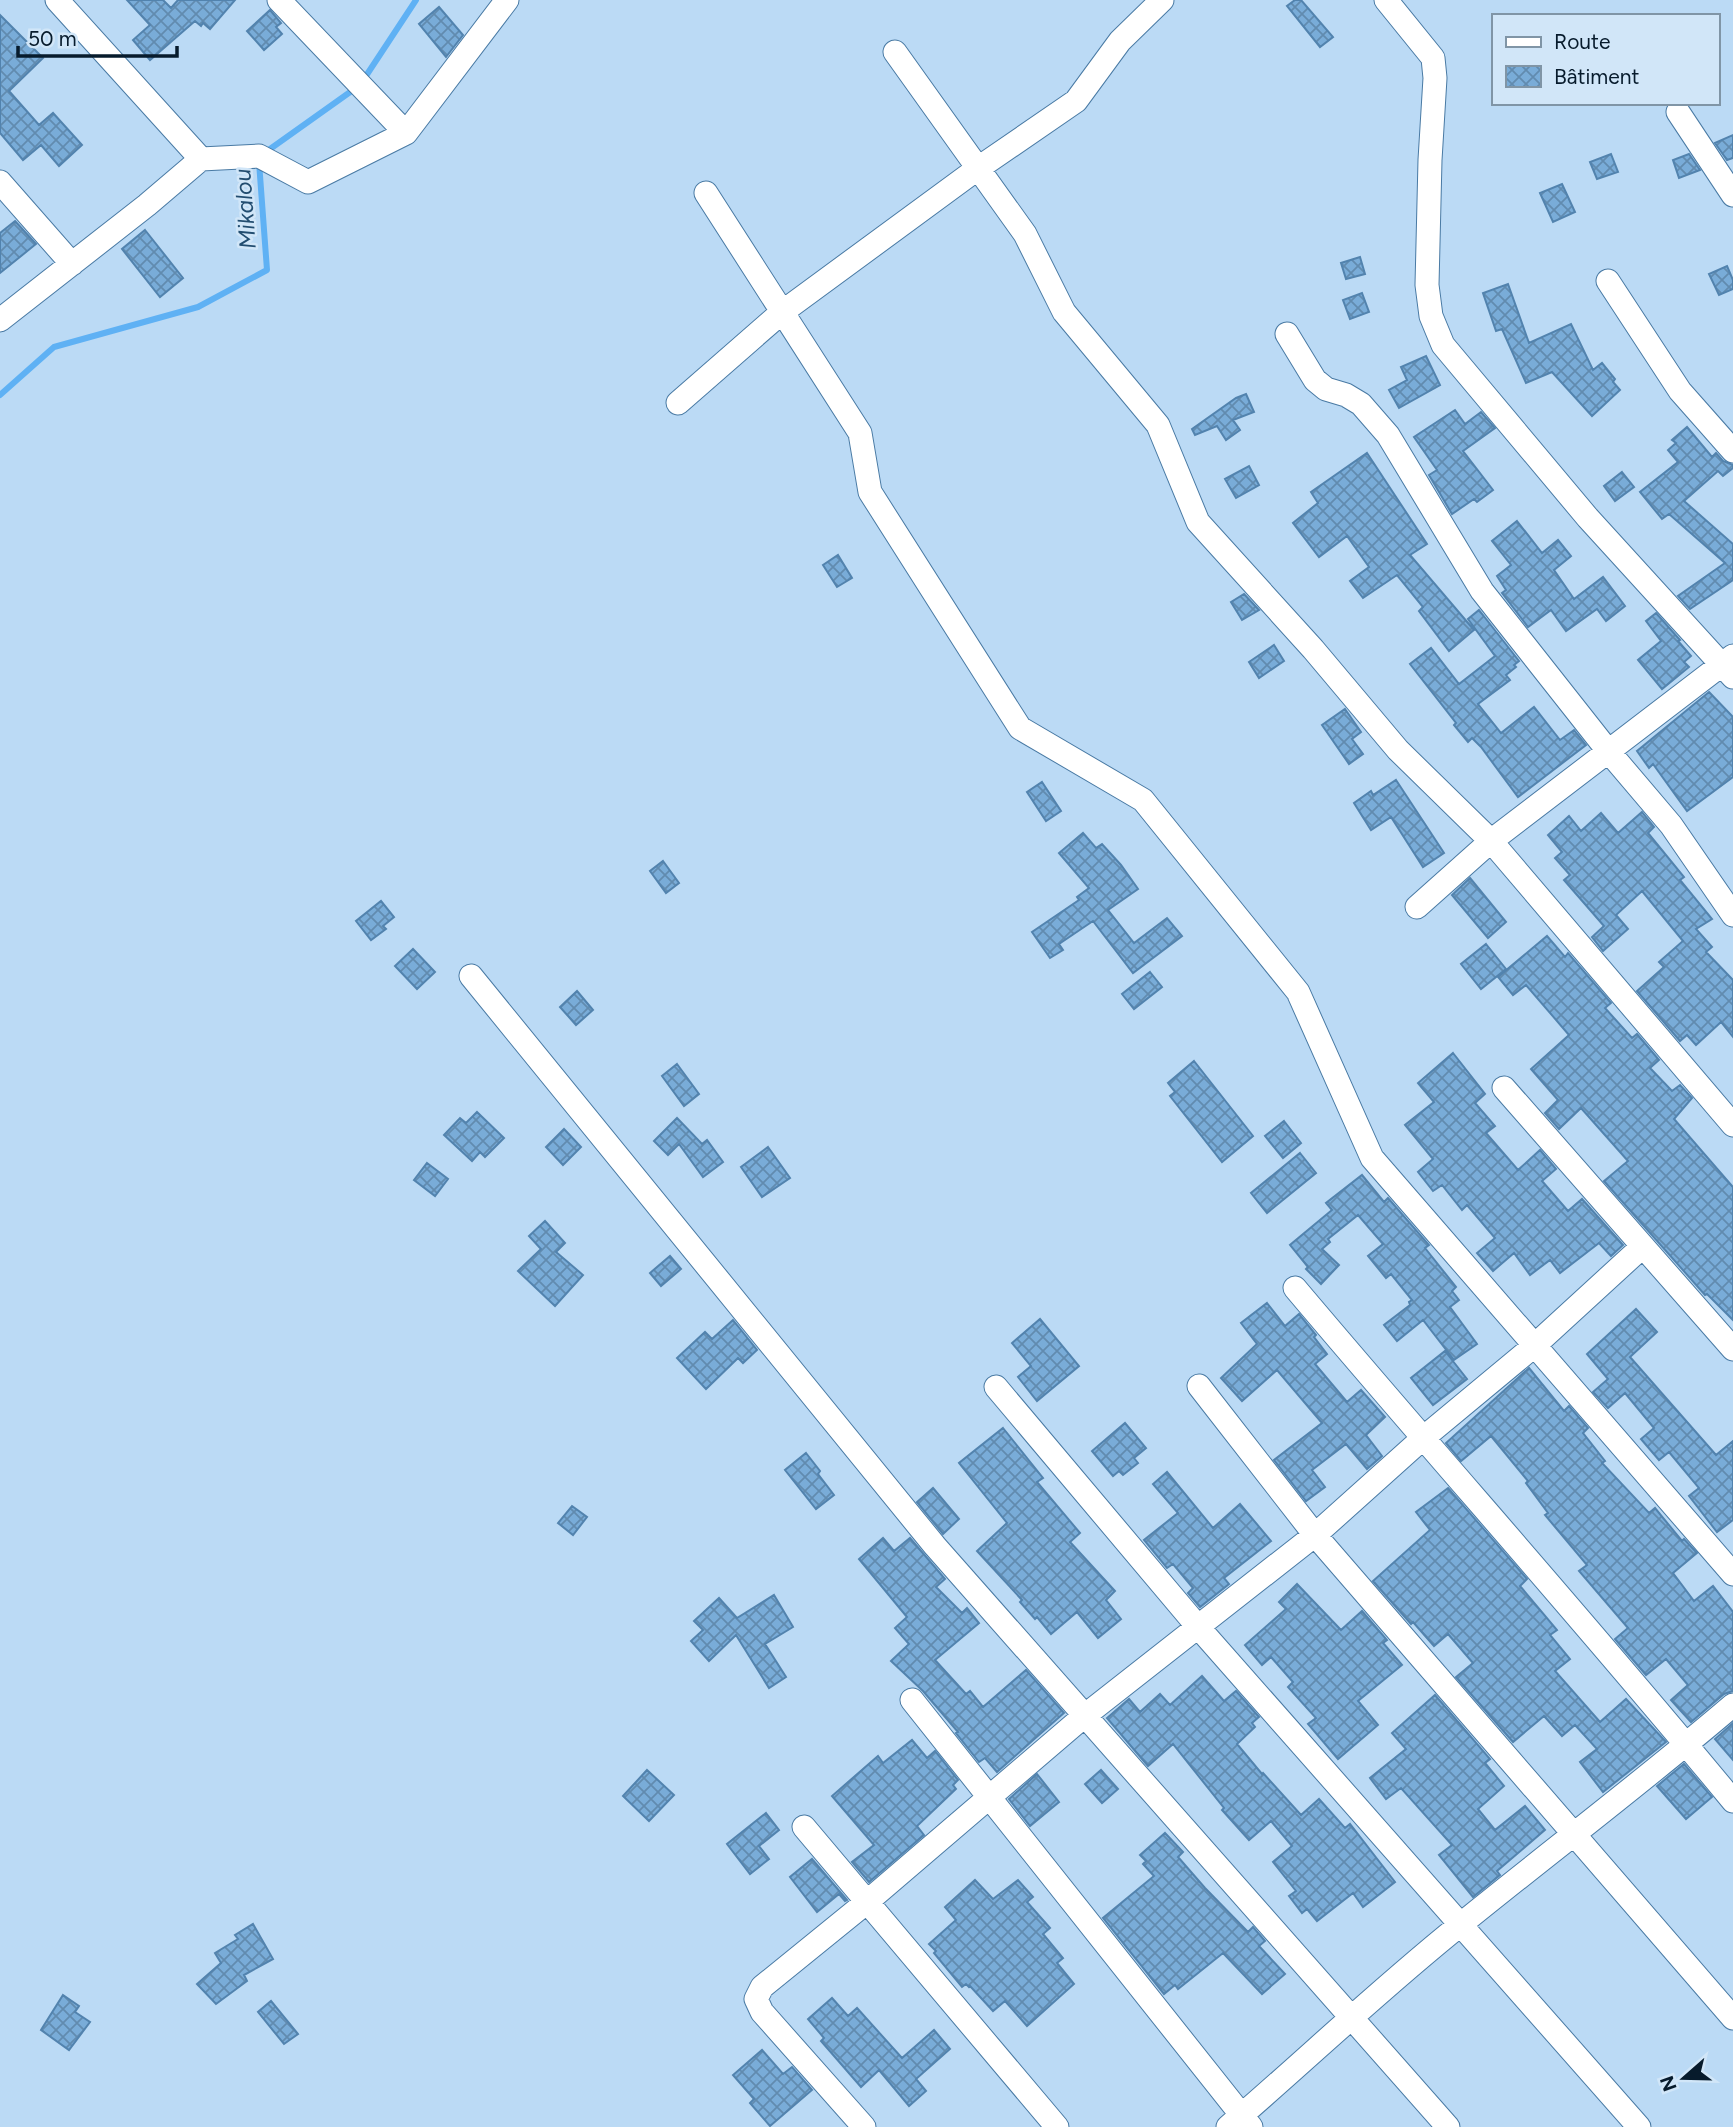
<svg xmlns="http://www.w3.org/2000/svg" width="1733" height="2127" font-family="Figtree,sans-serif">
  <defs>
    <pattern id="building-cross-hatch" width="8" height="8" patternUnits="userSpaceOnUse" patternTransform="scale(1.75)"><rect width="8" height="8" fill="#79acd8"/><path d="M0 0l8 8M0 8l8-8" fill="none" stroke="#618baf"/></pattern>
  </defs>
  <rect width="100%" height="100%" fill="#bbdaf5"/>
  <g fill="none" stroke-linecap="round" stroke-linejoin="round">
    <path stroke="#5fb1f4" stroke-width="6" d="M263,154L360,85L416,0
      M0,395L54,347L198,307L267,270L259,162"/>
  </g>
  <path fill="url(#building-cross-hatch)" stroke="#5283ae" stroke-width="2" d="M127,0H163L171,8L178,0H235L210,29L203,23L201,26L195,21L150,60L133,40L150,25Z
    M1295,0H1301L1333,37L1320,47L1287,6Z
    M439,7L463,35L446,57L419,24Z
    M270,10L281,23L276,27L282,34L264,50L247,31Z
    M0,15L43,58L9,91L39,125L53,113L82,145L59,166L41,145L23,160L0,133Z
    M1733,135V158L1727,160L1715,143Z
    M1611,154L1618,172L1597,179L1590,162Z
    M1689,154L1700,170L1679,178L1673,160Z
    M1562,184L1575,212L1553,222L1540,193Z
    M15,221L36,244L0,273V233Z
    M145,230L183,278L160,297L122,249Z
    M1360,257L1365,274L1346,279L1341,263Z
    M1727,266L1733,280V289L1719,295L1709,274Z
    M1508,284L1529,343L1571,324L1593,370L1602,363L1615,379L1613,382L1620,390L1592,416L1552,372L1526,383L1502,329L1496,331L1483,293Z
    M1362,293L1369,312L1350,319L1343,300Z
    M1426,356L1440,385L1399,408L1389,390L1407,380L1401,367Z
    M1246,394L1254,412L1233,420L1240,430L1226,440L1217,426L1195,435L1192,429L1236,398Z
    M1455,410L1465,424L1481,412L1495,428L1463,451L1493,490L1477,502L1474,499L1452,514L1429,475L1437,470L1414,437Z
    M1687,427L1712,457L1716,453L1723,461L1733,465V468L1723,476L1718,471L1684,501L1733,544V580L1690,609L1678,596L1725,563L1669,514L1662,519L1640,492L1678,462L1668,450L1676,443L1672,440Z
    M1367,453L1427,544L1410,555L1474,630L1449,651L1419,611L1423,607L1397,575L1363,598L1350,581L1369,567L1347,536L1319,557L1293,523L1318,503L1311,492Z
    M1249,466L1259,485L1236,498L1225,479Z
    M1622,472L1634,487L1615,501L1604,486Z
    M1517,521L1542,553L1558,540L1571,556L1554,570L1574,599L1603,577L1625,606L1606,621L1597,609L1566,631L1551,610L1528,627L1502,593L1506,590L1497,576L1511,565L1492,541Z
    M838,555L852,578L837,587L823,565Z
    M1244,594L1259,610L1242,620L1231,602Z
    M1479,610L1519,661L1514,665L1516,667L1506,675L1510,680L1478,704L1501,733L1534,707L1560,740L1574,730L1586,745L1518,797L1481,747L1472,738L1468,742L1454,725L1456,723L1410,664L1431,648L1459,684L1495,656L1468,619Z
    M1656,613L1680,640L1678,641L1691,656L1684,662L1689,667L1662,689L1638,660L1661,641L1646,621Z
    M1274,645L1284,661L1259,678L1249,662Z
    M1709,692L1733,717V777L1687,811L1653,764L1649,768L1637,751Z
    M1345,709L1361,732L1352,739L1363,754L1349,764L1322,725Z
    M1396,780L1444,853L1423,867L1391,817L1371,830L1354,803L1371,791L1373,795Z
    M1042,782L1061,811L1046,821L1027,792Z
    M1642,812L1654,827L1648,833L1684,877L1680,880L1712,919L1696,929L1712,947L1706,952L1733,980V1037L1721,1022L1696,1045L1687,1035L1680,1041L1637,991L1664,967L1659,962L1683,941L1642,891L1616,915L1628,929L1603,951L1592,937L1604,926L1564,880L1570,875L1555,858L1562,852L1548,835L1569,816L1581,831L1601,813L1618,833Z
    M1083,833L1096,848L1102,844L1121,865L1138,889L1108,910L1134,943L1167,918L1182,936L1133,973L1093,921L1059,944L1063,950L1050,958L1032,932L1079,900L1077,897L1089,888L1059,853Z
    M663,861L679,883L666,893L650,871Z
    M1470,878L1506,922L1488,938L1452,895Z
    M381,901L394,917L383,926L386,929L371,940L356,921Z
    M1547,936L1565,957L1568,953L1611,1003L1605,1008L1632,1038L1637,1034L1659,1060L1650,1068L1672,1091L1680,1085L1692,1098L1674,1119L1733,1187V1320L1707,1294L1705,1295L1604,1181L1628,1161L1581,1108L1559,1129L1545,1113L1558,1100L1531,1069L1569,1035L1526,985L1513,995L1498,977Z
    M1486,944L1506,969L1481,989L1461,964Z
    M413,949L435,972L417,989L395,966Z
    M1150,972L1162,987L1134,1009L1122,994Z
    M577,991L593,1010L576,1025L560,1007Z
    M1453,1053L1485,1094L1475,1103L1495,1126L1486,1133L1518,1170L1540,1150L1556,1169L1542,1181L1568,1211L1582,1199L1623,1245L1611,1256L1599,1243L1560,1273L1550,1260L1530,1275L1514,1253L1493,1271L1477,1253L1495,1238L1467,1205L1462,1210L1442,1185L1433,1191L1418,1172L1433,1159L1405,1125L1434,1102L1418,1083Z
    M1194,1061L1253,1136L1222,1162L1170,1096L1175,1092L1168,1083Z
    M677,1064L699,1094L684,1106L662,1076Z
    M477,1112L504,1138L485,1157L480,1152L472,1161L444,1135L460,1118L466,1123Z
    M677,1118L702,1144L707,1140L723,1162L703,1177L679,1144L668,1155L654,1141Z
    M1284,1121L1301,1143L1283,1158L1265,1136Z
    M564,1129L581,1147L563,1165L546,1147Z
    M768,1147L790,1178L762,1197L741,1167Z
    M1300,1153L1316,1173L1267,1213L1251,1193Z
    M427,1163L448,1179L435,1196L414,1180Z
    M1362,1175L1384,1202L1388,1198L1429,1245L1425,1248L1456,1287L1452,1291L1459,1300L1450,1307L1477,1344L1454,1360L1423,1320L1397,1341L1384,1325L1410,1305L1409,1302L1412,1300L1391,1274L1386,1278L1368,1256L1383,1244L1358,1215L1328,1239L1330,1242L1322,1249L1339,1265L1321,1284L1306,1269L1308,1267L1290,1245L1332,1210L1326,1203Z
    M545,1221L565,1243L556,1252L583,1275L555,1306L518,1271L541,1249L529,1236Z
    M670,1256L681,1269L661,1286L650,1273Z
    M1267,1303L1285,1326L1299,1314L1316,1335L1314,1337L1327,1354L1315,1364L1347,1402L1361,1390L1385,1417L1366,1435L1382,1456L1367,1469L1346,1444L1312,1470L1325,1487L1306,1501L1274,1460L1322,1423L1277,1370L1242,1401L1221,1378L1257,1344L1241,1323Z
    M1636,1309L1657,1332L1630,1357L1716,1455L1733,1441V1520L1717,1532L1689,1496L1699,1488L1669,1452L1659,1460L1641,1439L1654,1428L1625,1393L1608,1408L1593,1392L1608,1379L1587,1354Z
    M1040,1319L1079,1366L1037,1401L1018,1377L1031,1366L1012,1343Z
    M733,1320L757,1350L743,1363L738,1358L706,1389L677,1358L705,1332L712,1339Z
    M1445,1351L1467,1379L1433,1405L1411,1378Z
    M1529,1368L1564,1411L1569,1406L1588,1428L1583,1433L1605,1461L1602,1463L1649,1513L1655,1508L1682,1541L1684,1539L1697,1553L1673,1573L1694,1601L1713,1586L1733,1612V1691L1724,1694L1691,1722L1671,1700L1688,1685L1666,1659L1646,1675L1615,1639L1628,1628L1579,1571L1587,1565L1545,1515L1548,1513L1526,1483L1528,1481L1491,1436L1461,1461L1446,1443Z
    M1125,1423L1146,1448L1134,1458L1138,1463L1123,1475L1119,1471L1113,1476L1092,1451Z
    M1003,1428L1043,1478L1037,1482L1080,1533L1070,1542L1115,1591L1106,1600L1121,1619L1098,1638L1077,1612L1051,1634L1037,1617L1035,1619L1020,1602L1022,1600L977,1551L1007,1523L959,1463Z
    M806,1453L820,1471L818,1474L834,1495L816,1509L785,1470Z
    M1167,1472L1213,1528L1240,1504L1271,1541L1224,1578L1229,1584L1200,1607L1188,1593L1193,1588L1173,1564L1167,1568L1144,1540L1178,1513L1153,1484Z
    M933,1488L959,1519L943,1534L917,1502Z
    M1448,1488L1527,1579L1520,1586L1557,1630L1550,1635L1570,1659L1555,1671L1600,1722L1626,1699L1666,1742L1603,1792L1580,1762L1597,1749L1575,1725L1562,1736L1544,1716L1513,1742L1456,1677L1473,1663L1448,1634L1434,1646L1413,1622L1411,1624L1373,1581L1430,1530L1416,1512Z
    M572,1506L587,1517L573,1535L558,1523Z
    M883,1538L894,1551L910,1538L945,1579L936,1587L962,1613L967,1608L979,1623L935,1660L966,1694L970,1691L983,1707L1026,1670L1064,1713L997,1772L985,1758L979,1762L956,1733L958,1732L923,1691L891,1661L909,1644L895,1628L907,1617L859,1559Z
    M1297,1584L1341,1630L1362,1611L1387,1640L1383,1643L1402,1665L1358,1701L1378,1725L1338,1759L1308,1724L1316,1718L1288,1687L1293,1682L1271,1657L1262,1665L1245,1645L1286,1609L1279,1602Z
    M774,1595L793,1627L765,1644L786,1677L769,1688L736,1635L709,1661L691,1641L703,1630L694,1621L719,1598L737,1618Z
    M1202,1676L1224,1701L1236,1691L1259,1717L1252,1723L1255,1727L1237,1744L1262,1774L1263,1773L1301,1815L1319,1799L1345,1828L1350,1824L1395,1882L1363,1907L1353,1893L1317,1921L1307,1909L1302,1913L1289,1896L1296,1891L1273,1862L1292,1846L1271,1821L1249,1840L1222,1810L1224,1808L1173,1744L1148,1766L1107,1718L1129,1699L1140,1712L1160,1694L1170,1705Z
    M1435,1695L1490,1759L1485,1763L1504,1786L1478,1809L1495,1830L1525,1806L1545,1830L1497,1871L1500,1875L1473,1897L1439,1855L1452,1845L1401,1788L1386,1799L1370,1778L1406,1749L1392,1733Z
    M1733,1723V1760L1715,1739Z
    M912,1740L927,1758L935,1751L958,1780L953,1785L956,1789L917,1826L924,1835L869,1882L852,1862L874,1845L832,1796L878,1756L883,1763Z
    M1684,1764L1712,1797L1686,1819L1657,1786Z
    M647,1770L674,1795L649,1821L623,1796Z
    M1101,1770L1118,1789L1102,1803L1085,1784Z
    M1037,1774L1059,1802L1030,1826L1009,1799Z
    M766,1813L779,1830L759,1846L769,1859L750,1874L727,1844Z
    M1165,1833L1183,1852L1178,1857L1205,1888L1248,1932L1253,1927L1265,1941L1259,1946L1285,1974L1262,1994L1223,1953L1178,1989L1175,1985L1164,1994L1103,1918L1154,1876L1143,1864L1146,1861L1140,1855Z
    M812,1859L847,1900L845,1901L839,1894L817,1912L790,1877Z
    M975,1880L993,1899L1018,1880L1033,1897L1027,1902L1050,1928L1043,1934L1063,1958L1057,1963L1074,1984L1027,2026L1005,2001L993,2011L970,1986L969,1987L966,1984L962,1987L934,1953L936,1951L929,1944L956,1920L945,1907Z
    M253,1924L273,1959L244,1975L247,1981L216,2004L197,1984L221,1963L215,1953L238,1939L235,1935Z
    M63,1995L79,2006L75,2012L90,2022L69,2050L41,2030Z
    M832,1998L848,2016L857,2008L902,2058L934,2030L950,2049L916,2079L926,2091L909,2106L879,2070L861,2087L821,2041L824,2038L808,2019Z
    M271,2001L298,2034L284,2044L258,2012Z
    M762,2050L783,2074L792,2067L812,2090L770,2126L750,2103L754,2099L733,2075Z"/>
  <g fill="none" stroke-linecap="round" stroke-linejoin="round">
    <g stroke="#497aa4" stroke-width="25">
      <path id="street" d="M57,0L201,159
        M279,0L406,133
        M1386,0L1433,58L1435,78L1430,160L1427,285L1431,316L1443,345L1588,518L1733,677
        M895,52L1025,234L1064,312L1158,425L1198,522L1313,649L1398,750L1491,841L1733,1125
        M1678,112L1733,195
        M0,182L72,264
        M706,193L860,433L870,492L1020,728L1143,800L1298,992L1372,1158L1733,1574
        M1608,281L1680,391L1733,451
        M0,320L147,205L201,159L259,156L308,182L406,133L507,0
        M1287,334L1315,380L1326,389L1346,395L1361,404L1388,435L1482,591L1609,752L1671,825L1733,915
        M678,403L781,313L977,169L1076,101L1120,41L1162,0
        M1417,907L1491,841L1733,656
        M471,976L935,1546L1448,2127
        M1504,1088L1733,1349
        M1295,1288C1440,1460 1590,1627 1733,1801
        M1199,1386L1315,1535L1733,2018
        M996,1387L1199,1628L1639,2127
        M912,1700L1251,2127
        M804,1827L1057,2127
        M864,2127L762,2012L756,1999L762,1987L868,1901L1083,1717L1315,1535L1422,1439L1534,1346L1642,1247
        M1228,2127C1306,2060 1380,1989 1460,1925C1551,1851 1644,1781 1733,1705"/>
    </g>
    <use href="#street" stroke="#fff" stroke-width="23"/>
  </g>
  <g text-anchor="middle" stroke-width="5" stroke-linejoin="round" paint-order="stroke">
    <g font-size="23" font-style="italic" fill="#224d70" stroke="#d1e6f8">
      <text transform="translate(245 209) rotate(-94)" y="8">Mikalou</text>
    </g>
  </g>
  <rect x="1492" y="14" width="228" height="91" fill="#d1e6f8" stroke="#8095a6" stroke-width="2"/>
  <rect x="1506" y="37" width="35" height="10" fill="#ffffff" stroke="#8095a6" stroke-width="2"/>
  <text x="1554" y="49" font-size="21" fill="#071b2c">Route</text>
  <rect x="1506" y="66" width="35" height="21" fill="url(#building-cross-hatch)" stroke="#8095a6" stroke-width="2"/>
  <text x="1554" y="84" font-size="21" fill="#071b2c">Bâtiment</text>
  <g transform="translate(1684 2078) rotate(250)" stroke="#d1e6f8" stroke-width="5" paint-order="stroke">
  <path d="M0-5L12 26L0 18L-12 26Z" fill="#071b2c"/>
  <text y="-10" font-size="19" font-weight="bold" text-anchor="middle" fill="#071b2c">N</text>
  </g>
  <path d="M18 46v10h159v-10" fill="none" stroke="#071b2c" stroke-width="3.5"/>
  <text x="28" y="46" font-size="21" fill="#071b2c" stroke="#d1e6f8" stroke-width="5" paint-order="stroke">50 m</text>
</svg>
